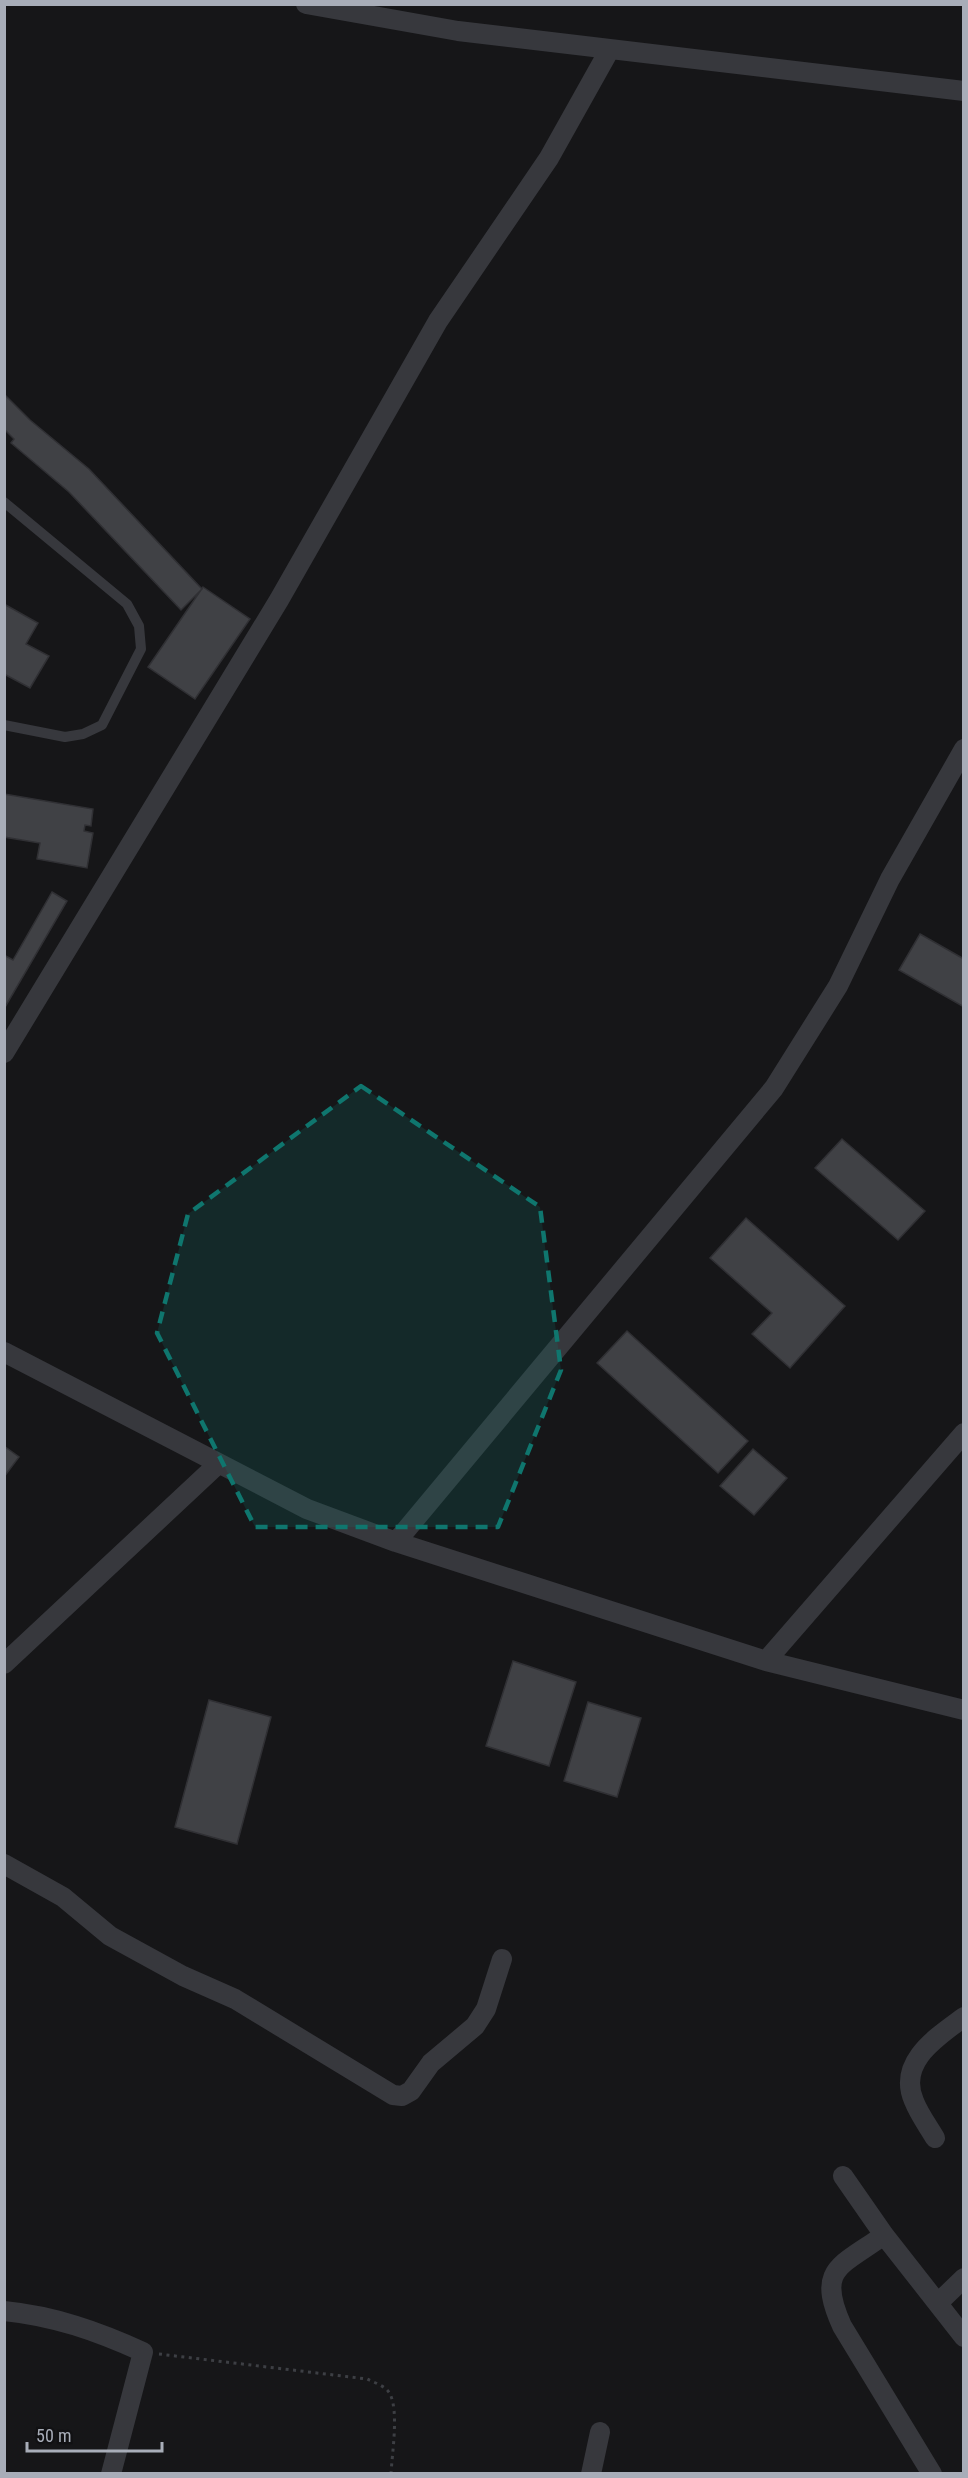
<svg xmlns="http://www.w3.org/2000/svg" width="968" height="2478" font-family="'Roboto Condensed',sans-serif">
  <rect width="100%" height="100%" fill="#161618"/>
  <path fill="#404145" stroke="#303034" stroke-width="1.5" d="M4,394L30,420L89,469L202,589L181,610L69,492L11,443L14,439L4,429Z
    M203,587L250,619L195,699L148,667Z
    M4,604L38,623L26,644L49,656L30,688L4,674Z
    M4,794L93,809L91,826L85,825L84,831L93,833L87,868L37,859L40,843L4,837Z
    M52,892L67,901L4,1009V955L13,960Z
    M920,934L964,959V1007L899,970Z
    M842,1139L925,1211L898,1240L815,1168Z
    M746,1218L845,1306L790,1368L752,1334L772,1313L710,1258Z
    M627,1331L748,1441L718,1473L597,1363Z
    M4,1446L19,1457L4,1477Z
    M753,1449L787,1478L754,1515L720,1486Z
    M513,1661L576,1682L549,1766L486,1746Z
    M209,1700L271,1717L237,1844L175,1827Z
    M588,1702L641,1718L617,1797L564,1781Z"/>
  <g fill="none" stroke-linecap="round" stroke-linejoin="round">
    <path stroke="#3d3f44" stroke-width="3" stroke-dasharray="3 4.5" stroke-linecap="butt" d="M159,2354L367,2379C375,2383 386,2386 390,2394C399,2412 392,2453 391,2474"/>
    <path stroke="#37383d" stroke-width="10" d="M4,502L127,604L139,626L141,649L102,725L83,734L65,737L4,725"/>
    <path stroke="#37383d" stroke-width="20" d="M306,4L458,31L964,91
      M4,1053L279,600L438,321L549,158L610,49
      M4,1352L307,1509L396,1542L766,1661L964,1710
      M396,1542L774,1088L838,986L890,879L964,749
      M766,1661L964,1433
      M4,1664L218,1464
      M4,1864L63,1897L110,1936L183,1976L235,1999L393,2095L402,2096L411,2091L431,2063L475,2026L486,2009L502,1959
      M935,2138C928,2126 919,2114 914,2101C897,2062 937,2037 964,2017
      M843,2176L884,2235L964,2337
      M884,2235C840,2267 816,2268 842,2326L932,2474
      M938,2303L964,2278
      M4,2311C54,2316 97,2331 143,2352L111,2474
      M591,2474L600,2432"/>
  </g>
  <path fill="#0f766e" fill-opacity="0.2" stroke="#0f766e" stroke-width="4.5" stroke-dasharray="12 8" stroke-linejoin="round" d="M361,1086L540,1207L561,1370L498,1527H255L157,1333L188,1214Z"/>
  <rect width="968" height="2478" fill="none" stroke="#a8adb8" stroke-width="12"/>
  <path d="M27 2442v9h135v-9" fill="none" stroke="#a8adb8" stroke-width="3"/>
  <text x="36" y="2442" font-size="18" fill="#a8adb8" stroke="#111113" stroke-width="4.5" paint-order="stroke">50 m</text>
</svg>
